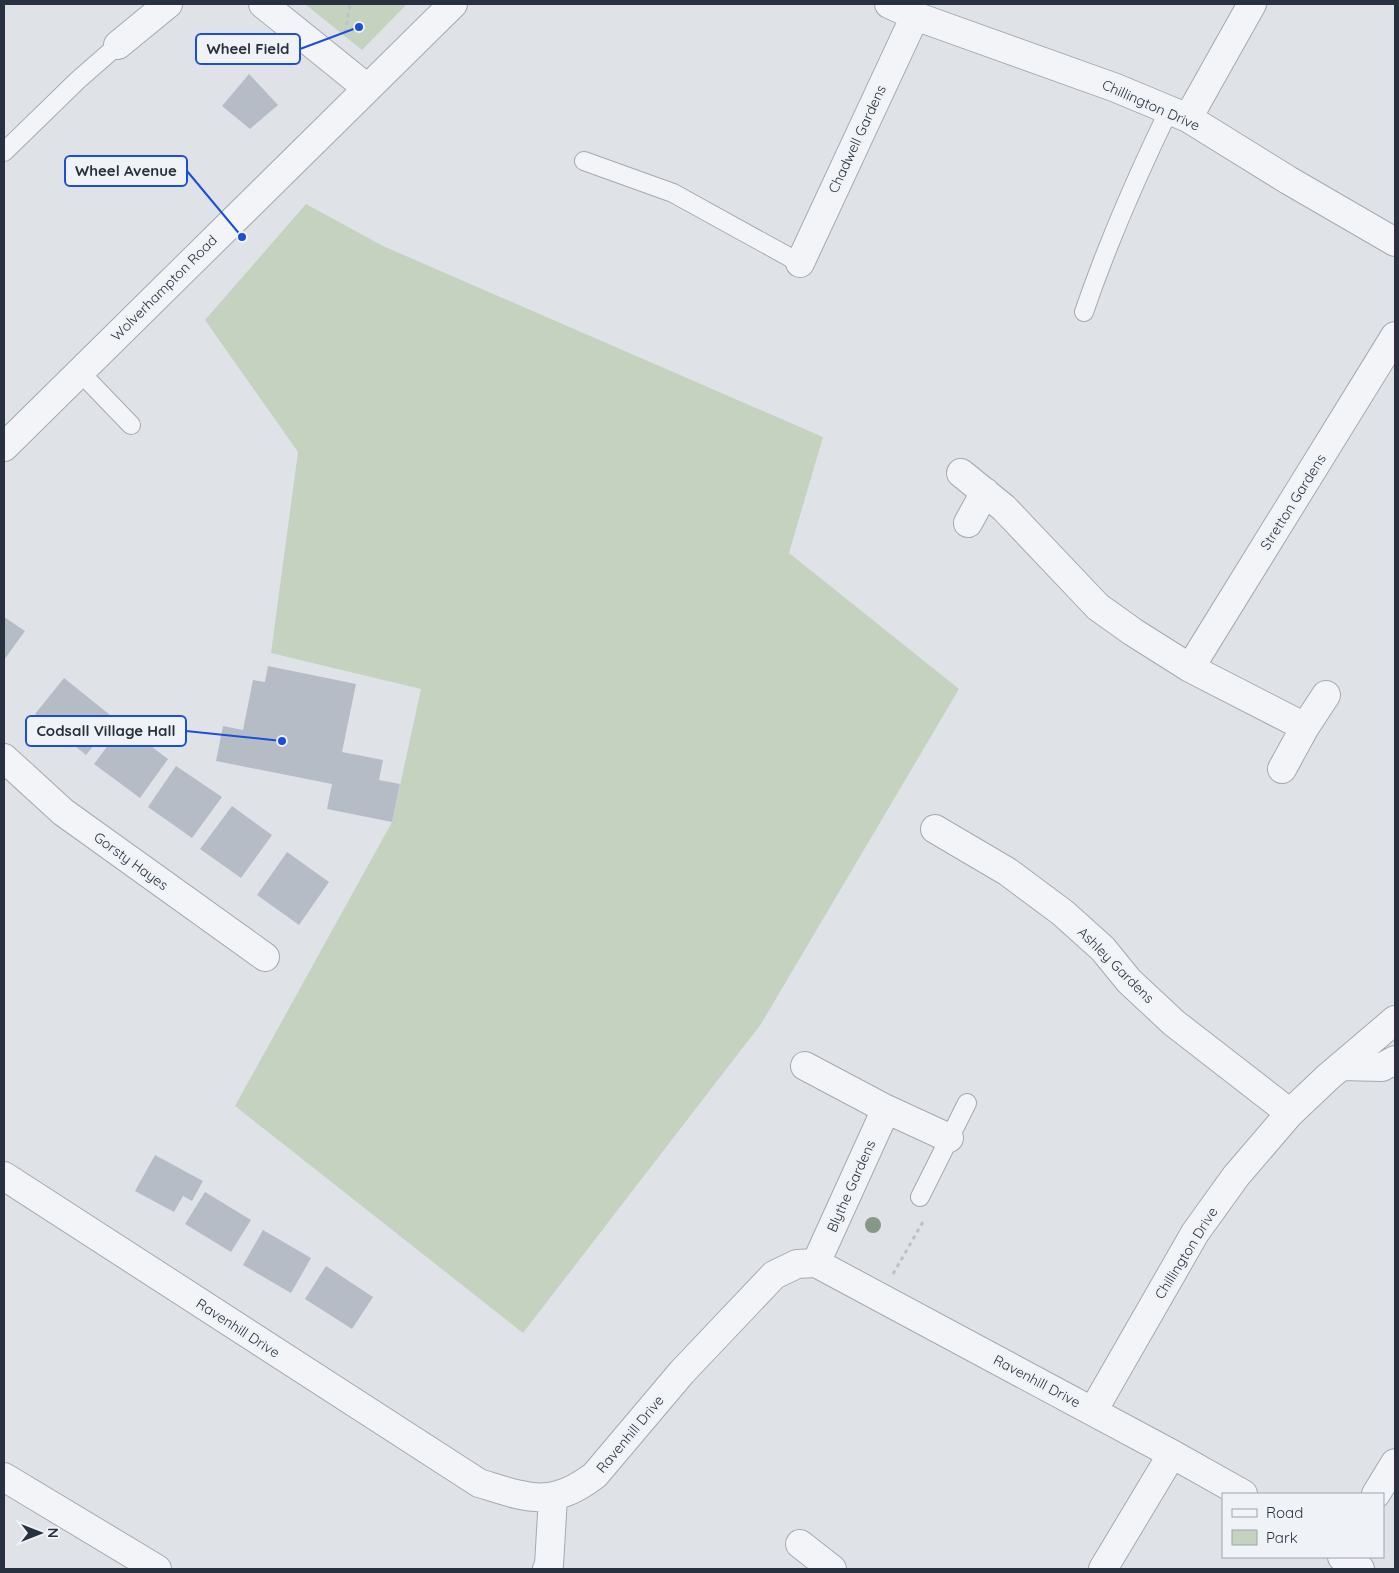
<svg xmlns="http://www.w3.org/2000/svg" width="1399" height="1573" font-family="Quicksand,sans-serif">
  <rect width="100%" height="100%" fill="#dfe3e8"/>
  <path fill="#c5d2c0" d="M305,4H407L362,50Z
    M306,204L383,246L823,437L789,553L959,689L761,1024L523,1333L235,1106L392,822L421,689L271,653L298,452L205,320Z"/>
  <path fill="#b6bcc5" d="M249,74L278,105L250,129L222,106Z
    M4,617L25,631L4,660Z
    M268,666L356,684L342,752L383,760L379,780L400,784L392,822L327,809L332,784L216,761L223,726L243,730L253,680L265,682Z
    M64,678L115,719L86,755L35,714Z
    M123,725L168,759L140,798L94,764Z
    M176,766L222,797L192,838L148,807Z
    M232,806L272,835L241,878L200,849Z
    M287,852L329,882L299,925L257,895Z
    M155,1155L203,1181L192,1201L183,1196L174,1212L135,1191Z
    M205,1192L251,1220L231,1252L185,1224Z
    M263,1230L311,1258L291,1293L243,1265Z
    M326,1266L373,1297L352,1329L305,1299Z"/>
  <g fill="none" stroke-linecap="round" stroke-linejoin="round">
    <g stroke="#a4aab2" stroke-width="20">
      <path id="service" d="M4,152L78,80L118,45
        M584,161L673,193L800,263
        M1084,312C1108,242 1137,176 1169,110
        M80,372L131,425
        M920,1197L967,1103"/>
    </g>
    <g stroke="#a4aab2" stroke-width="30">
      <path id="minor" d="M263,4L367,88
        M889,4L915,16L1116,88L1188,118L1288,180L1395,242
        M118,45L168,4
        M1188,118L1252,4
        M800,263L915,16
        M961,473L1004,508L1098,607L1133,632L1190,668L1305,727L1326,695
        M968,523L985,492
        M1190,668L1395,336
        M4,758L63,812L265,957
        M1282,769L1305,727
        M935,829L1008,872L1063,913L1103,949L1129,981L1174,1023L1290,1113
        M805,1066L886,1109
        M1341,1066L1382,1067L1395,1060
        M4,1176L479,1483C528,1498 551,1509 595,1475L682,1372L774,1275L797,1264L816,1263L1172,1454L1243,1494
        M816,1263L886,1109L949,1138
        M1093,1411L1195,1233L1236,1176L1290,1113L1328,1077L1395,1020
        M4,1477L157,1569
        M1376,1494L1395,1463
        M800,1544L832,1569
        M1342,1557L1360,1569
        M547,1569L549,1565L553,1497
        M1103,1569L1172,1454"/>
    </g>
    <g stroke="#a4aab2" stroke-width="30">
      <path id="tertiary" d="M4,447L453,4"/>
    </g>
    <path stroke="#bdc1c7" stroke-width="3" stroke-dasharray="4 4" stroke-linecap="butt" d="M345,33L350,4
      M893,1274L924,1220"/>
    <use href="#service" stroke="#f2f4f7" stroke-width="18"/>
    <use href="#minor" stroke="#f2f4f7" stroke-width="28"/>
    <use href="#tertiary" stroke="#f2f4f7" stroke-width="28"/>
  </g>
  <circle fill="#869886" cx="873" cy="1225" r="8"/>
  <g text-anchor="middle" stroke-width="4.5" stroke-linejoin="round" paint-order="stroke">
    <g font-size="14" fill="#28313f" stroke="#eff2f6">
      <text transform="translate(1151 105) rotate(24)" y="5">Chillington Drive</text>
      <text transform="translate(857 139) rotate(-65)" y="5">Chadwell Gardens</text>
      <text transform="translate(164 288) rotate(-45)" y="5">Wolverhampton Road</text>
      <text transform="translate(1293 502) rotate(-58)" y="5">Stretton Gardens</text>
      <text transform="translate(131 861) rotate(36)" y="5">Gorsty Hayes</text>
      <text transform="translate(1116 965) rotate(45)" y="5">Ashley Gardens</text>
      <text transform="translate(851 1186) rotate(-66)" y="5">Blythe Gardens</text>
      <text transform="translate(1186 1253) rotate(-58)" y="5">Chillington Drive</text>
      <text transform="translate(238 1328) rotate(33)" y="5">Ravenhill Drive</text>
      <text transform="translate(1037 1381) rotate(28)" y="5">Ravenhill Drive</text>
      <text transform="translate(630 1434) rotate(-50)" y="5">Ravenhill Drive</text>
    </g>
  </g>
  <path fill="none" stroke="#1d4ed8" stroke-width="2" d="M359 27L300 49M242 237L187 171M282 741L186 731"/>
  <g fill="#1d4ed8" stroke="#eff2f6" stroke-width="2">
    <circle cx="359" cy="27" r="5"/>
    <circle cx="242" cy="237" r="5"/>
    <circle cx="282" cy="741" r="5"/>
  </g>
  <g fill="#eff2f6" stroke="#1d4ed8" stroke-width="2">
    <rect x="196" y="34" width="104" height="30" rx="5"/>
    <rect x="65" y="156" width="122" height="30" rx="5"/>
    <rect x="26" y="716" width="160" height="30" rx="5"/>
  </g>
  <g font-size="15" text-anchor="middle" font-weight="bold" fill="#28313f">
    <text x="248" y="54">Wheel Field</text>
    <text x="126" y="176">Wheel Avenue</text>
    <text x="106" y="736">Codsall Village Hall</text>
  </g>
  <rect width="1399" height="1573" fill="none" stroke="#28313f" stroke-width="10"/>
  <rect x="1222" y="1493" width="162" height="65" fill="#eff2f6" stroke="#9fa5ad"/>
  <rect x="1232" y="1509" width="25" height="8" fill="#f2f4f7" stroke="#9fa5ad"/>
  <text x="1266" y="1518" font-size="15" fill="#28313f">Road</text>
  <rect x="1232" y="1530" width="25" height="15" fill="#c5d2c0" stroke="#9fa5ad"/>
  <text x="1266" y="1543" font-size="15" fill="#28313f">Park</text>
  <g transform="translate(40 1533) rotate(90)" stroke="#eff2f6" stroke-width="4" paint-order="stroke">
  <path d="M0-4L9 19L0 12L-9 19Z" fill="#28313f"/>
  <text y="-8" font-size="14" font-weight="bold" text-anchor="middle" fill="#28313f">N</text>
  </g>
</svg>
